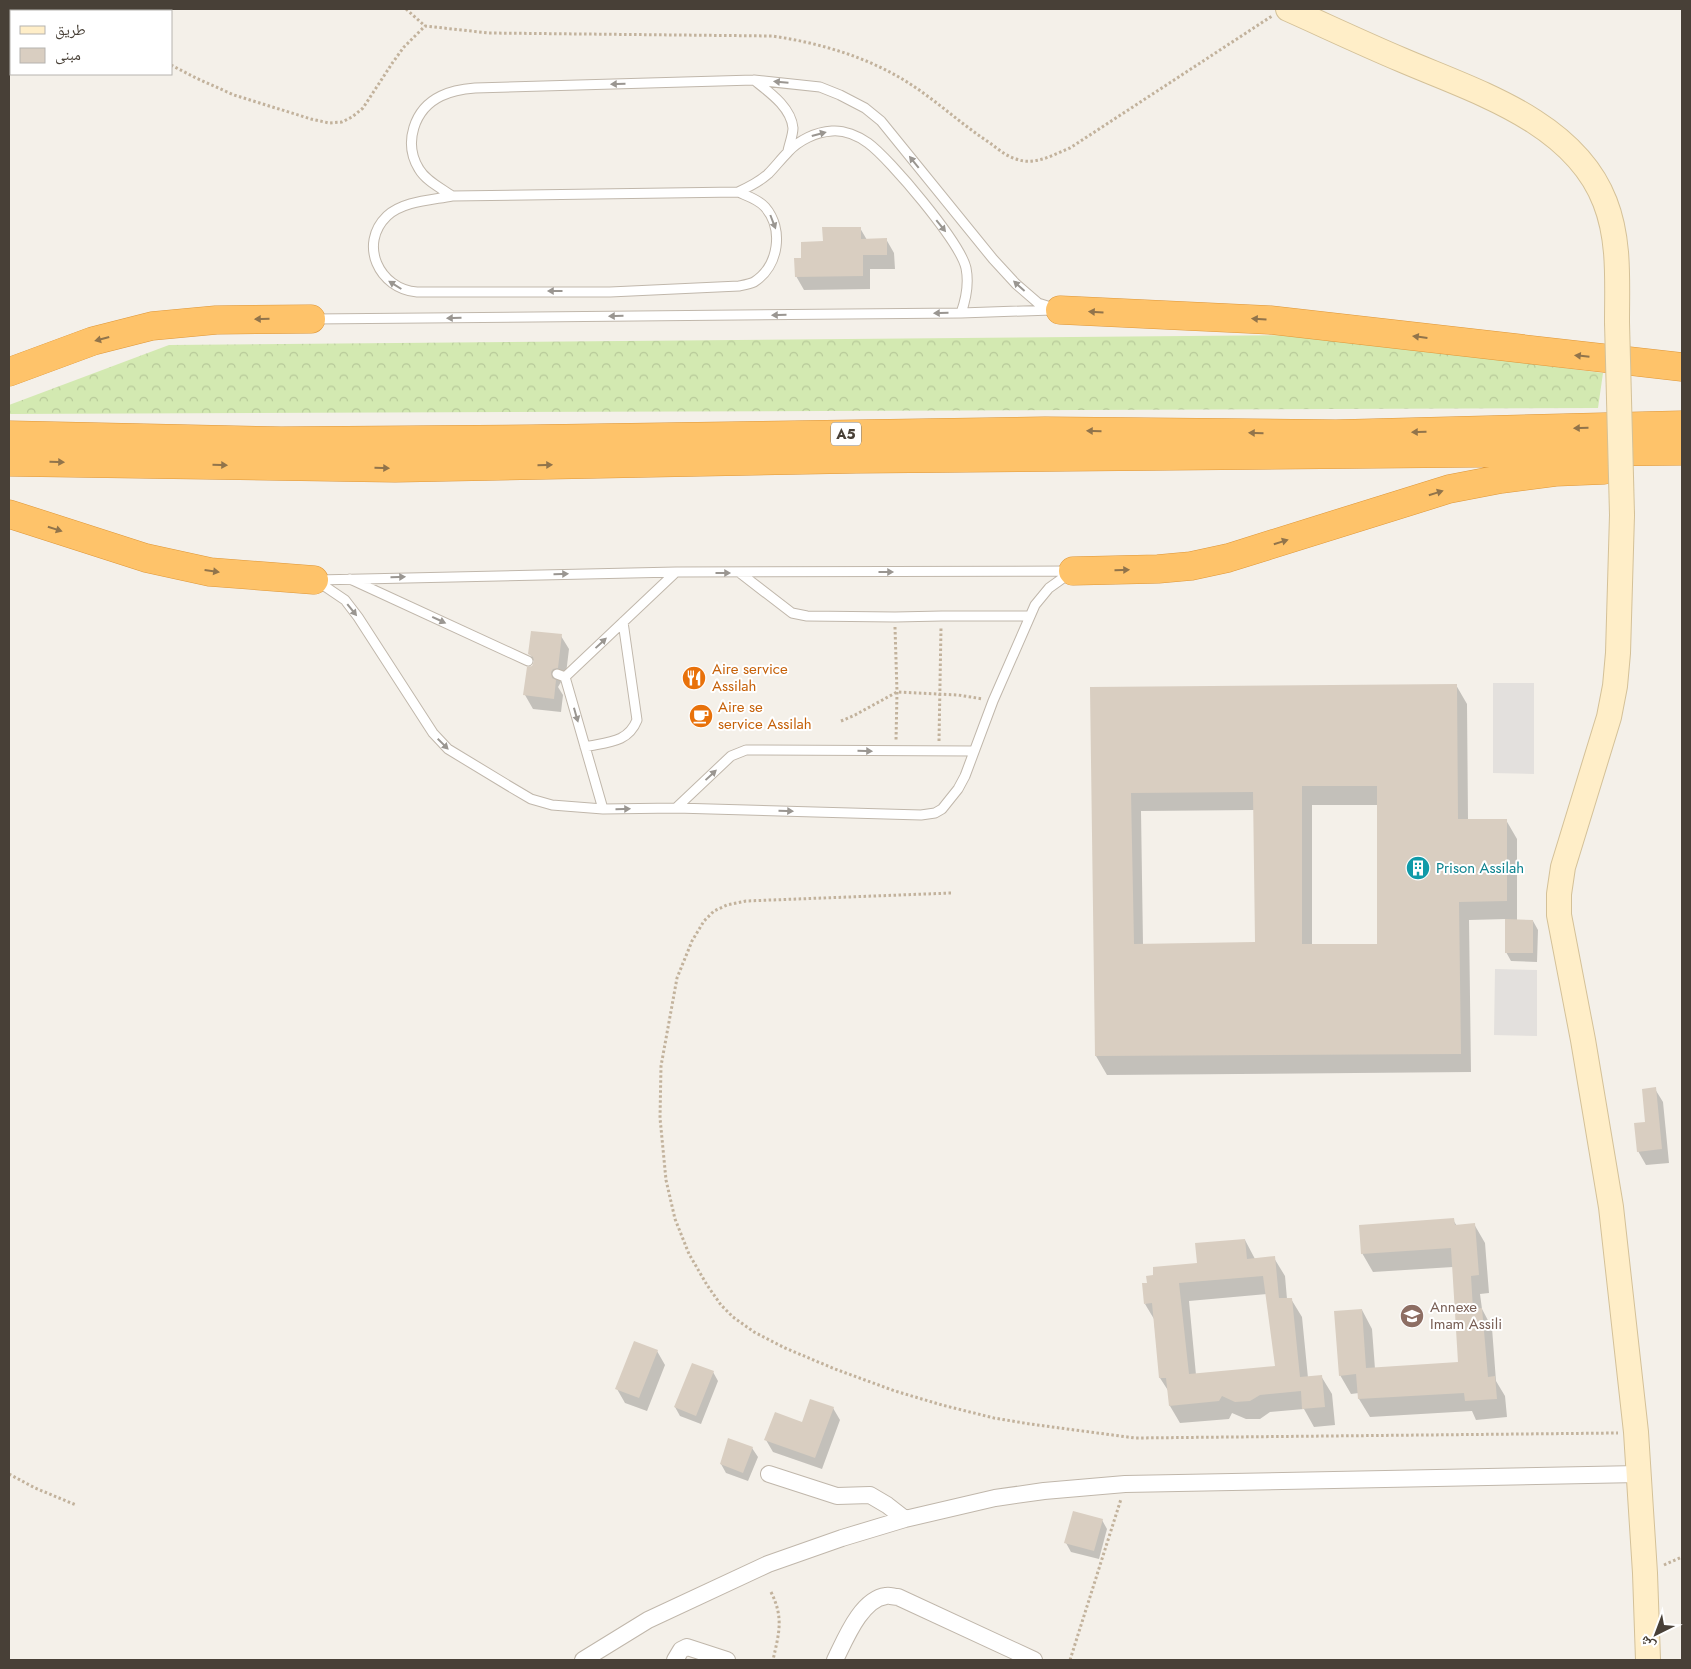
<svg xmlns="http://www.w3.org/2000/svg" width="1691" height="1669" font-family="Jost,'Noto Naskh Arabic',sans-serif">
  <defs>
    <pattern id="forest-crowns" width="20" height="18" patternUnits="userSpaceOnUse" patternTransform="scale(1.25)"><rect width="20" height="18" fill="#d3e9b1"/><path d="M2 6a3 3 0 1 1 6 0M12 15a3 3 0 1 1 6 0" fill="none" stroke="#b7c999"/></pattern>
  </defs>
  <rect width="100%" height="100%" fill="#f4f0e9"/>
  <path fill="url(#forest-crowns)" d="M1311,335L1603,373L1598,408L9,414V405L169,345Z"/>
  <path fill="#e3e0dd" d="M1493,683H1534V774L1493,773Z
    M1495,969L1537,970V1036L1494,1035Z"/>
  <path fill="#0003" fill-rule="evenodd" d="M860,228L867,240L886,239L894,253L895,269H870V289L804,290L796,276L803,260L824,243Z
    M561,636L569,649L565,682H561L558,687L563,695L561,712L533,709L525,695L535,663L530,654Z
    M1456,685L1467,704L1468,820H1506L1517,839V921H1533L1538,930L1537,962L1511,961L1506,952V919L1469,920L1471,1072L1107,1075L1096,1056L1092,688ZM1312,805H1378L1379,945H1312ZM1254,810L1257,943L1143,945L1141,811Z
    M1655,1089L1663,1102L1669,1163L1646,1165L1638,1151Z
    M1453,1220L1457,1226L1474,1224L1485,1243L1489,1293L1480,1294L1482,1309L1492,1328L1496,1381L1505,1396L1507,1417L1476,1420L1472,1411L1370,1417L1359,1399V1393L1351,1394L1340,1375L1362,1310L1372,1329L1375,1369L1460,1363L1453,1267L1373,1272L1362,1253Z
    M1245,1240L1255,1259L1274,1258L1285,1276L1287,1299H1291L1302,1317L1308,1378L1321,1376L1332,1394L1335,1425L1314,1427L1304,1409L1270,1412L1260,1419H1246L1232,1413L1229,1419L1180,1423L1170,1406L1169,1392L1160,1378L1154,1319L1145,1304L1198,1264ZM1267,1294L1276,1367L1196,1375L1189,1301Z
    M657,1351L665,1365L647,1411L625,1403L617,1389Z
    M713,1372L718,1381L701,1424L680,1416L675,1407Z
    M833,1408L840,1420L822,1469L773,1452L766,1440Z
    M752,1448L758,1457L748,1481L726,1473L721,1464Z
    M1102,1520L1107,1529L1099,1559L1071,1552L1066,1543Z"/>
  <path fill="#d9cec1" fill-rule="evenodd" d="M822,227H861V239L887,238V255H863V276L795,277L794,258H801V242L823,241Z
    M531,631L562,634L558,668L553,669L551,672L552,678L556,680L554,699L523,695L527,667L532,666L534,661L533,657L528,654Z
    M1457,684L1458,819H1507V901L1459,902L1461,1054L1095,1056L1090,687ZM1302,786H1377V944H1302ZM1253,792L1255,942L1134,944L1131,793Z
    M1505,919L1533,920V953H1505Z
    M1656,1087L1662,1149L1637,1152L1634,1123L1645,1122L1642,1089Z
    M1454,1218L1455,1225L1475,1223L1479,1275L1471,1276L1473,1309L1482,1308L1488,1377L1495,1376L1497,1399L1465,1401L1464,1393L1358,1399L1356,1374L1339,1376L1334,1311L1362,1309L1366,1368L1458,1362L1451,1248L1361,1254L1359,1225Z
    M1245,1239L1247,1259L1275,1256L1279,1298H1292L1300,1377L1322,1375L1325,1407L1302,1409L1301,1391L1260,1395L1250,1401L1235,1402L1222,1396L1219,1401L1169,1406L1166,1378H1159L1152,1303L1144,1304L1142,1283H1147L1146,1276L1153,1275V1267L1197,1263L1195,1243ZM1263,1276L1275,1366L1189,1374L1179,1283Z
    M634,1341L658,1350L639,1398L615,1389Z
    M692,1363L714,1371L696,1416L674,1407Z
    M810,1399L834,1407L815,1458L764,1440L775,1412L802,1422Z
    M728,1438L753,1447L743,1473L720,1464Z
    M1073,1511L1103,1519L1094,1551L1064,1543Z"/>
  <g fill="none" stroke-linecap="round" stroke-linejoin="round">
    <g stroke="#c0b7ab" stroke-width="11">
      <path id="lane" d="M754,80C769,92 791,107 793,128C793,135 789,145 788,151
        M738,192C749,187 759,182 768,174C775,167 781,159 788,152C799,140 816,132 832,131C844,130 858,136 868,143C890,159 960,242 966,268C969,283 966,299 961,313
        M452,196C432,200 403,201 387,216C358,244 379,289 417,292H610L739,286C744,285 750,284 754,282C779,266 784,229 765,207C758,199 747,196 738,192L452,196C441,188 426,181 419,169C403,143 414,109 441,96C451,91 463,89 475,88L754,80L820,87L840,95L865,108L881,121L993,259L1016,284L1038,303L1057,309
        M313,319L961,313L1052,310
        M740,573L792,613L807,616L895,617L942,616H1029
        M350,579L528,661
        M317,580L676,572L1072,571
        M317,581L345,600L358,617L433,733L448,749L509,786L531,799L552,805L603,809L676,808L921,815L935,813L942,809L958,789L965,776L993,701L1035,605L1049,588L1070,573
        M557,674L565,677L603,809
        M565,677L676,572
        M585,747C607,742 628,743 637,720L623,622
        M676,808L731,756L746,750L974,751"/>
    </g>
    <g stroke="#c0b7ab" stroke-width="18">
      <path id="street" d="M769,1474L837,1496L870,1495L887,1505L905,1519
        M583,1660L648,1620L768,1564L842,1538L905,1519L995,1498L1044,1491L1125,1484L1639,1474
        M675,1660L681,1650L687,1647L727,1660
        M835,1660C845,1640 861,1599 886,1596C889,1595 894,1597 898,1597L1034,1660"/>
    </g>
    <g stroke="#d4c198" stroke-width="26">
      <path id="secondary" d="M1288,9C1326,26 1364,44 1402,60C1474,91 1574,121 1605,202C1620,240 1617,282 1617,322
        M1622,515L1618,653L1615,686L1609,717L1563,867L1559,894V915L1583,1040L1611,1207L1636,1432L1645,1573L1648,1660"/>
    </g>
    <g stroke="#de9739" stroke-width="29">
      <path id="highway" d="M1060,310L1270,320L1682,367
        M9,372L93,341L152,326L216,320L311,319
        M9,435L281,441L532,439L1045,431L1336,434L1682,425
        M9,462L395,468L856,459L1682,451
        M9,514L146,558L210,572L314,580
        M1073,571L1158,569L1191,566L1228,558L1449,489L1501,479L1555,472L1604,470"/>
    </g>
    <path stroke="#c2b29c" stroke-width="3" stroke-dasharray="2.5 2.5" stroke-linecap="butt" d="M65,9L72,11
      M406,9L425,26
      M171,65L196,78L234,95L311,119L329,123L342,122L352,117L363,108L393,62L404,47L425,26L489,33L772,36C827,44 881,61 926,95C948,111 967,128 990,143C998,149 1006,156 1016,159C1034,166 1053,155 1070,148L1272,16
      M895,627L897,692L896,741
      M841,721L855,715L897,692L958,695L983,699
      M939,741L941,627
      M951,893L746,901L727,905L714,911L704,921L692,941L677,978L661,1066L660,1118L666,1180L675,1219L689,1254L707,1285L721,1305L733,1317L754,1332L785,1348L835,1369L895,1391L942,1405L994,1418L1030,1424L1135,1438L1618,1433
      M9,1474L35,1488L76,1505
      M1664,1565L1682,1557
      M771,1592C784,1618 779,1633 773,1660
      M1070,1660L1121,1499"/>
    <use href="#lane" stroke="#fff" stroke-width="9"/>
    <use href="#street" stroke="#fff" stroke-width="16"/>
    <use href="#secondary" stroke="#ffeec8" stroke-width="24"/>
    <use href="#highway" stroke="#fec36a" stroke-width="28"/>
    <g stroke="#d4c198" stroke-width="26" stroke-linecap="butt">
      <path id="secondary-bridge" d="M1617,322L1622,515"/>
    </g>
    <use href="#secondary-bridge" stroke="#ffeec8" stroke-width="24"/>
  </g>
  <defs><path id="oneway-solid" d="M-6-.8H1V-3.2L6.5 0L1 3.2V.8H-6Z" transform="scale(1.25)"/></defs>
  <g fill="#9a9691">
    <use href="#oneway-solid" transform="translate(781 82) rotate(-175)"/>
    <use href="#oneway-solid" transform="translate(618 84) rotate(178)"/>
    <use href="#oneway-solid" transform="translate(819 134) rotate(-15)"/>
    <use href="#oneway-solid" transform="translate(914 162) rotate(-129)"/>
    <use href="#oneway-solid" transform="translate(773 222) rotate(69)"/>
    <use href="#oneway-solid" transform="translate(941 226) rotate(51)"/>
    <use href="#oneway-solid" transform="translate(395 285) rotate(-148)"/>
    <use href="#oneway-solid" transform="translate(1019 286) rotate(-138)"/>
    <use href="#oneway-solid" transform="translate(555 291) rotate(-180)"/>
    <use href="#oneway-solid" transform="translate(941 313) rotate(179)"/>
    <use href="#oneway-solid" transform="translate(779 315) rotate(179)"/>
    <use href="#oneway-solid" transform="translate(616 316) rotate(179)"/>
    <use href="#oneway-solid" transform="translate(454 318) rotate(179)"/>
    <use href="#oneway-solid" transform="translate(886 572)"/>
    <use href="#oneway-solid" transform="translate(723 573)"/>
    <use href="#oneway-solid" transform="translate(561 574) rotate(-1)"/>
    <use href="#oneway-solid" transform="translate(398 577) rotate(-1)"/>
    <use href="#oneway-solid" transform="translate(352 610) rotate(51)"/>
    <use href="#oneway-solid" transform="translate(439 620) rotate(25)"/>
    <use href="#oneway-solid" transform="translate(601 643) rotate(-43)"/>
    <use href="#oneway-solid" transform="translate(576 715) rotate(74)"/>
    <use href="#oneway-solid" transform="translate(443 744) rotate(45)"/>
    <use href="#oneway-solid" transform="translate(865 751) rotate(1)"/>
    <use href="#oneway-solid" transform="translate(711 775) rotate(-43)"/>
    <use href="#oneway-solid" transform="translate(623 809) rotate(-1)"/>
    <use href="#oneway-solid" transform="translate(786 811) rotate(2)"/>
  </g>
  <g fill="#91744b">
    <use href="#oneway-solid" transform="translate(1096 312) rotate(-177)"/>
    <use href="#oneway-solid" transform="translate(262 319) rotate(179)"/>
    <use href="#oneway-solid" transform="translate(1259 319) rotate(-177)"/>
    <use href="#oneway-solid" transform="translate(1420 337) rotate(-173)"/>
    <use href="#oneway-solid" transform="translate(102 339) rotate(165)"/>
    <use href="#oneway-solid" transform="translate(1582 356) rotate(-174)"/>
    <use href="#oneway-solid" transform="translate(1581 428) rotate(179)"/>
    <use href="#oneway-solid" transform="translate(1094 431) rotate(-179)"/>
    <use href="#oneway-solid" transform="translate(1419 432) rotate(179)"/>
    <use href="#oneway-solid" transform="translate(1256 433) rotate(-179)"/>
    <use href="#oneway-solid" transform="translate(57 462) rotate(1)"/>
    <use href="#oneway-solid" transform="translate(220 465) rotate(1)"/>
    <use href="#oneway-solid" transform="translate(545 465) rotate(-1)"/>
    <use href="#oneway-solid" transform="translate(382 468) rotate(1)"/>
    <use href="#oneway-solid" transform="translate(1436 493) rotate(-17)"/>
    <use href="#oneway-solid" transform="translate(55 529) rotate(18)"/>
    <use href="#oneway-solid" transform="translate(1281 542) rotate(-17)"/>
    <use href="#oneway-solid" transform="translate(1122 570) rotate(-1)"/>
    <use href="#oneway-solid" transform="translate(212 571) rotate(8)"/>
  </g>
  <defs>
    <g id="restaurant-disc" transform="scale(1.25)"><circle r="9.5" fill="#e8710a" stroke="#fff"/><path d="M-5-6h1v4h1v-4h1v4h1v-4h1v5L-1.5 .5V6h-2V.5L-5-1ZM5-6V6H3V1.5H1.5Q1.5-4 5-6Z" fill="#fff"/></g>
    <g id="cafe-disc" transform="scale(1.25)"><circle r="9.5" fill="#e8710a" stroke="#fff"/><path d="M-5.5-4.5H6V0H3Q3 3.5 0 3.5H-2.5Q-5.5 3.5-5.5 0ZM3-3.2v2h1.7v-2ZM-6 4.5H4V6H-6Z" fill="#fff"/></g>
    <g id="building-disc" transform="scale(1.25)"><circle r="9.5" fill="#0f9aa8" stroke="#fff"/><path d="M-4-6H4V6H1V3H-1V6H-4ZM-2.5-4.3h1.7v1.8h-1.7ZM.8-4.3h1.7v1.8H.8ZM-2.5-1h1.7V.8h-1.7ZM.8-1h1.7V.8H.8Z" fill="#fff"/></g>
    <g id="school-disc" transform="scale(1.25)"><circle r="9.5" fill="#8d6e63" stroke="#fff"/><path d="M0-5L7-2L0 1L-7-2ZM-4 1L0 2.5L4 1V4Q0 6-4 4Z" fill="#fff"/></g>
  </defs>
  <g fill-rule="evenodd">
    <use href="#restaurant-disc" x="694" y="678"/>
    <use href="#cafe-disc" x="701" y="716"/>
    <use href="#building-disc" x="1418" y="868"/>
    <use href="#school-disc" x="1412" y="1316"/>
  </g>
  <g text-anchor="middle" stroke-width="4" stroke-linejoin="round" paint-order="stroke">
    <rect fill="#fff" stroke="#7f7973" stroke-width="1" x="831" y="422.5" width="30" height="23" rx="4"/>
    <g font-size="14" font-weight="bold" fill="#484037">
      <text x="846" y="439">A5</text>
    </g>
    <g font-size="15" fill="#c56008" stroke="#fff" text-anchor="start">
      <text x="712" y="674">Aire service<tspan x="712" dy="17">Assilah</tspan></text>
      <text x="718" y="712">Aire se<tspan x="718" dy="17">service Assilah</tspan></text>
    </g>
    <g font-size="15" fill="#0d838f" stroke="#fff" text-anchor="start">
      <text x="1436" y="873">Prison Assilah</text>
    </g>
    <g font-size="15" fill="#785e54" stroke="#fff" text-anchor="start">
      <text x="1430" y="1312">Annexe<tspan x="1430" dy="17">Imam Assili</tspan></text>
    </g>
  </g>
  <rect width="1691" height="1669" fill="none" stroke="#484037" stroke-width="20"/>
  <rect x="10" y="10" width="162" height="65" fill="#ffffff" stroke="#b6b3af"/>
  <rect x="20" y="26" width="25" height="8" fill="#ffeec8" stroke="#b6b3af"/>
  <text x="55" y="35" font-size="15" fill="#484037">طريق</text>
  <rect x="20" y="48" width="25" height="15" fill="#d9cec1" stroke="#b6b3af"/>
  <text x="55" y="60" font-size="15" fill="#484037">مبنى</text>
  <g transform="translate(1656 1634) rotate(222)" stroke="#ffffff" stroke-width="4" paint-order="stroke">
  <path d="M0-4L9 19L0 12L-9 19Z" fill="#484037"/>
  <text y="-8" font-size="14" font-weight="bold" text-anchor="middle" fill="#484037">ش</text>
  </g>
</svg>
